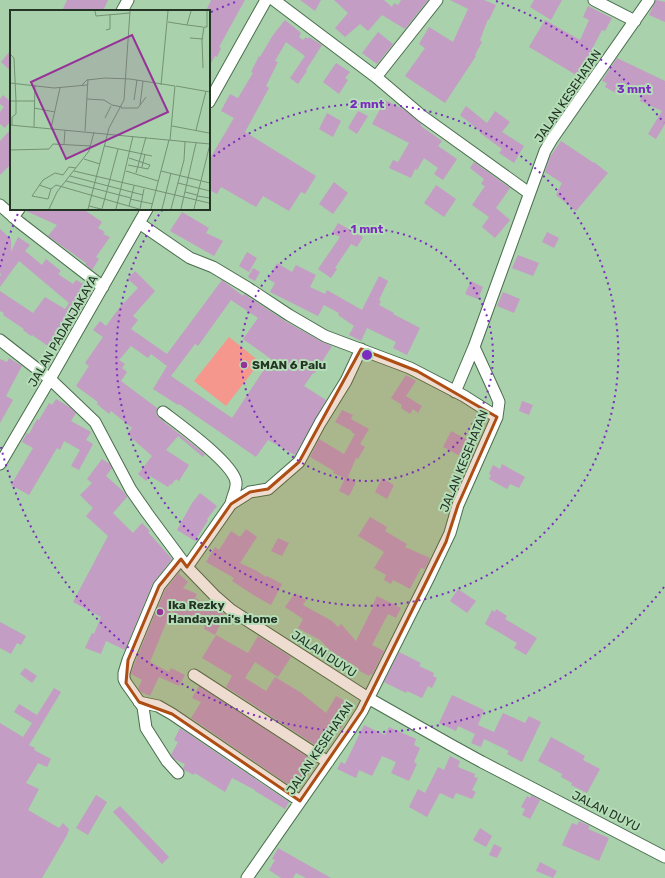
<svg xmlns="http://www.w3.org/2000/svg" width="665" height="878" font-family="Rubik,sans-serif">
  <rect width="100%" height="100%" fill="#a9d1ab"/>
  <path fill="#f5978d" d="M229,337L260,362L226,406L194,381Z"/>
  <path fill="#c39dc3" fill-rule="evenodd" d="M67,0H108L103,11H62Z
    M211,0H245L219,47L221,48L217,57L215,56L209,67V11H206Z
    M300,0H321L315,11Z
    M334,0H384L392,7L394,3L398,5L401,0H428L405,29L382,15L368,31L360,24L345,37L335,28L348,13Z
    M450,0H484L496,5L489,20L488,19L480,40L482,42L475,55L476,56L445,103L405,76L425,48L419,44L429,27L453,42L468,9Z
    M534,0H562L551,20L530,7Z
    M656,0L665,2V22L649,15Z
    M588,6L612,18L605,31L602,30L578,76L529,47L545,20L580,40L589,20L583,17Z
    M285,20L301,33L299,37L303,40L306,37L308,39L309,37L322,45L306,70L307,71L298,84L290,78L305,56L286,42L275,61L278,62L266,86L269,88L245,132L316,176L305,194L301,192L289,211L263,196L256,207L221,187L217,194L209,190V160L234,118L221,111L230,94L238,98L253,73L251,72L259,56L260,57L273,35Z
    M378,32L393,44L377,64L362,53Z
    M11,50V71L1,62Z
    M617,58L665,81V124L656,139L648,134L662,111L640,101L642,96L620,86L616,93L605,87L607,83L602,81Z
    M336,63L350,72L345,78L348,80L339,94L323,82Z
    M3,95L9,100L11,97V120L5,128L0,124V112L4,107L0,104V99Z
    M385,100L405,110L421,124V126L442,141L438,146L457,159L443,180L434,174L438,168L424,158L417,170L415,169L411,178L389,168L393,160L398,162L409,143L372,124Z
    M466,106L487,123L495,111L510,122L502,132L524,146L514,163L499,153L502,149L480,133L481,132L460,115Z
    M358,111L368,116L357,134L348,128Z
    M327,113L341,121L333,137L319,129Z
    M11,129V164L0,175V141Z
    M561,141L594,163V162L608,173L576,211L556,195L562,183L545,172L550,157Z
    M474,162L510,188L496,208L510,220L495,238L482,227L489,217L472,205L485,186L481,184L484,179L470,168Z
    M334,182L348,193L333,214L319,204Z
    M436,185L456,199L444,217L424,203Z
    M26,209H83L102,222L98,228L105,232L103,234L110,237L96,257L99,259L92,270L85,264L86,263L48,236L57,225L26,211Z
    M182,212L209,228L206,233L223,241L214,256L170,231Z
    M338,223L363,237L357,247L351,244L335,268L337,269L331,278L318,269L340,237L332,233Z
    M0,229L11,239V252L18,237L30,245L25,251L42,265L46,259L61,271L58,274L73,284L76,280L87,286L78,301L81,304L66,324L69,326L64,333L63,331L51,348L32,335L31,336L23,330L24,329L3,315L4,313L0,311V291L33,313L45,297L65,309L69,303L19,261L0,287V277L1,274L0,273Z
    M547,232L559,238L554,248L542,242Z
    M247,252L257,258L249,272L239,266Z
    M518,255L539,263L533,276L512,268Z
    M277,263L292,272L296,265L316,275L310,287L325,294L327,290L362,310L379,276L388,281L379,300L381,301L379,305L394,313L393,314L420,328L407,355L393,348L396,342L367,328L361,341L349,335L354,326L338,315L339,313L324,305L318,316L270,292L275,283L268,279Z
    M253,268L260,272L255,281L248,277Z
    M135,271L155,291L133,316L138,320L131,329L167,354L222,280L243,296L244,294L285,321L322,342L332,346L314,374L313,373L304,386L326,400L295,455L268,440L256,457L179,404L178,405L153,389L167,366L151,354L148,358L131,346L119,360L125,364L122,368L127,372L121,381L157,408L156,414L159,418L205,454L203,457L178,436L166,450L189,465L179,481L176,479L171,485L170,484L168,487L150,476L146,481L138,474L152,456L127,434L132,428L111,411L109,414L97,404L98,402L76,386L89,366L85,363L103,337L93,330L100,321L106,326L120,307L138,288L128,279ZM231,300L258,318L243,339L271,359L232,418L171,376L195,344L198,346Z
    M471,281L483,287L478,299L465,294Z
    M503,292L520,299L514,313L497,306Z
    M9,358L22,366L6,396L13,400L0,423V359L7,362Z
    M406,375L416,381L406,396L422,406L418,413L413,409L410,414L401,408L402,405L391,398Z
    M56,399L71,408L76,413L71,421L91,432L86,440L93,444L79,470L71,466L80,450L64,441L60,450L57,448L29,495L11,485L33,448L22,442L27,433L29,434L37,419L39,420L49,403L52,405Z
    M522,401L533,405L529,415L519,411Z
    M342,410L353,415L351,419L369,429L360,444L365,447L358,459L356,458L348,477L356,482L349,496L339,491L345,478L333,473L334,471L310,457L319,439L344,454L355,434L351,432L352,431L335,422Z
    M451,431L474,443L466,459L443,447Z
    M102,459L110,464L112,468L106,476L124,492L127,497L113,513L133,533L142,523L150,531L148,532L172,559L153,583L125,650L106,641L101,654L85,648L92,633L94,634L101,617L73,602L108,536L86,516L93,508L80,495L92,483L87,479Z
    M502,464L525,477L519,488L510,484L507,489L489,479L491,475L489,474L493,465L500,469Z
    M382,478L394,485L387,499L375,492Z
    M200,493L217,506L207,519L208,520L195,541L177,530L192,503Z
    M370,517L387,527L385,531L407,544L405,547L430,558L425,569L421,568L410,589L393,580L391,584L384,580L386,575L374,568L384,552L358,536Z
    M246,529L257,537L240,563L257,571L266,577L267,576L282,584L271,605L255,596L232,581L234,578L206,562L215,547L219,550L231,531L240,537Z
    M278,538L289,543L282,556L271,551Z
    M181,570L179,574L188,582L183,588L197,594L195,598L212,607L213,604L221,610L220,612L225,615L215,635L204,629L205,626L186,616L185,618L171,611L150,662L169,672L171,668L185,675L179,686L159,677L150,696L141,692L138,688L142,680L131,674L135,662L165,590Z
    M458,589L476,601L467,613L450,601Z
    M295,593L306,600L303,605L332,621L338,627L341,624L356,641L373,607L372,606L377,596L401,608L396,618L388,614L372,645L384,651L372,675L370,674L369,676L356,669L357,667L332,652L320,640L298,628L303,619L285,607Z
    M496,609L507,616L505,619L537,638L526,655L514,648L517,643L485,624L492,610L495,612Z
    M0,622L26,636L21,645L17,643L11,654L0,648Z
    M216,635L248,653L258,636L291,657L278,677L255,662L245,678L266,691L275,677L300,692L326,713L336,696L352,705L343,720L345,721L337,734L330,729L318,744L317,743L315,745L226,687L232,676L202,658Z
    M399,652L421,663L419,666L434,673L433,676L437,678L432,688L428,686L422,698L407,691L406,693L384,682Z
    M25,668L37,676L32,683L20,674Z
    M199,686L308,757L307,758L316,764L310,773L308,772L302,782L294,777L289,785L191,718L201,702L192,698Z
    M54,688L61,692L29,745L35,748L34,750L51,759L47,767L38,763L26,783L39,789L28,810L59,828L63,823L69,829L67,835L42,878H0V723L23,737L32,723L14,712L19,704L37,715Z
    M452,695L484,710L478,725L494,732L503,713L525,723L529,716L541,722L522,762L507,754L509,751L484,739L481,747L471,743L475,734L458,726L456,731L439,723Z
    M364,725L385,735L389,727L416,739L414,745L420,748L414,762L417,764L409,781L391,773L396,762L382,756L372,776L359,770L356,778L337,769L341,762L345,764Z
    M180,728L289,802L285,809L255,791V790L232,778L225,792L195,773L194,775L184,770L183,768L185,764L174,759L171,755L178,742L174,740Z
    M551,737L585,756L583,760L600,769L587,793L571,785L572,783L561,777L562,774L538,761Z
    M450,756L460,761L458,767L475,774L474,777L478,778L472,790L476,792L472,799L456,793L453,799L440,793L427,817L409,807L418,789L425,793L438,767L444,770Z
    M96,795L107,802L88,835L76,828Z
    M531,795L540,800L530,819L522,815L525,809L521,807L527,796L530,798Z
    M120,806L169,857L162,864L113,812Z
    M579,821L590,826L588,829L609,838L599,861L562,845L572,823L577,825Z
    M480,828L492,836L486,847L473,840Z
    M494,844L502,848L497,858L489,855Z
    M278,848L331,878H306L296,873L293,878H281L269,870L275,860L272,859Z
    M540,862L557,871L553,878L536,871Z"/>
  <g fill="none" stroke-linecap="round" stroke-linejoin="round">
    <g stroke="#496e4d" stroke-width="13">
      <path id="minor" d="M274,0L376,77L422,116L529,193
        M594,0L635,21
        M122,11L128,0
        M376,77L437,0
        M209,102L266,0
        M0,205L19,222L103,287
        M13,217L19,209
        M139,223L190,258L213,267L248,288L289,315L325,336L410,368L464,396L497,417
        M0,340L50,379L95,422L131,490L147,513L187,567L216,597L231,610L368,698L451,745L482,762L665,857
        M455,392L474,347L545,151L552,139L649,0
        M163,412C180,425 233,463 236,482C237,489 232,497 231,504
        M0,464L50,379L147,209
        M187,567L231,504L250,492L268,489L299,462L320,423L346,381L361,349
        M194,675L328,762
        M139,702L158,706L172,714L300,801
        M178,773L167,761L146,728L143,707L126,683L124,679V673L128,660L159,586L181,559
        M247,878L350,730L362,711L429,577L450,533L458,505L497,417L499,402L496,395L474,347"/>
    </g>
    <use href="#minor" stroke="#fff" stroke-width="11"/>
  </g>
  <path fill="#ad4e14" fill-opacity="0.2" stroke="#ad4e14" stroke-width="3" stroke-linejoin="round" d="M361,349L417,371L497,417L458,505L446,542L362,711L300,801L172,714L139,702L126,683L128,660L159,586L181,559L187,567L231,504L250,492L268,489L299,462Z"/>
  <g fill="none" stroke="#7b2cbf" stroke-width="2" stroke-dasharray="2 4">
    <circle cx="367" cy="355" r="126"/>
    <path d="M209 160A251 251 0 1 1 163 209"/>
    <path d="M664 587A377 377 0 0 1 0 443M0 267A377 377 0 0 1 19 211M211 12A377 377 0 0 1 238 1M496 1A377 377 0 0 1 664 123"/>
  </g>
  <g fill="#963298" stroke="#b5deb8" stroke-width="1.5">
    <circle cx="244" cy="365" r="4"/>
    <circle cx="160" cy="612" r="4"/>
  </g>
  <g text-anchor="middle" stroke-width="4" stroke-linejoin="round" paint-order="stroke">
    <g font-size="12" fill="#243425" stroke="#b5deb8">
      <text transform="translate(568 96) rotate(-56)" y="4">JALAN KESEHATAN</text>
      <text transform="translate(63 331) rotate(-60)" y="4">JALAN PADANJAKAYA</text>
      <text transform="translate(464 461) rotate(-68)" y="4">JALAN KESEHATAN</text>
      <text transform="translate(324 654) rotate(33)" y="4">JALAN DUYU</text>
      <text transform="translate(320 748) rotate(-56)" y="4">JALAN KESEHATAN</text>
      <text transform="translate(606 811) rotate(27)" y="4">JALAN DUYU</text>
    </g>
    <g font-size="12" font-weight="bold" fill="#243425" stroke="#b5deb8" text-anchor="start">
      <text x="252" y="369">SMAN 6 Palu</text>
      <text x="168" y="609">Ika Rezky<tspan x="168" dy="14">Handayani's Home</tspan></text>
    </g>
  </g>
  <g transform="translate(10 10)">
    <rect width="200" height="200" fill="#a9d1ab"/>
    <path fill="none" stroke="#749275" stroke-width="1" d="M85,1L86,6L120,3M158,12L177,15L181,1M177,15L193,17M96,20L100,19V4M180,28L193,29M0,44L4,48L6,91V104L2,107V115M193,58L192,30L194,17H197V1M0,73L44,78L77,75M151,75L158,1M71,76L77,70L95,68L120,69L165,76L160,130M166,76L200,82M77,89L94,90L102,95L112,97M124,90L127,70M0,91H24M130,95L133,71M24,98L45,102M111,98H128L136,87M95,108L101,96M0,115L200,134M162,116L199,123M24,117L25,75M41,118L50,78M186,120L196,81M75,121L78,69M54,134L55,120M95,136L142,146M0,140L39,139L43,134L81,136M74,149L90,154M118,155L138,159L140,155L119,148M132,157L135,144M64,161L199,193M116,161L148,171M151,161L200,173M126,163L136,127M60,166L133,185M56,171L121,188M168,173L200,181M29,175L41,179L46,175L129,199M41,179L38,189L22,186L33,170L45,163L53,165L59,157L66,158M175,182L187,185M187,186L200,188M120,189L143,194M79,196L91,199M119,196L124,176M39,199L47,182L79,141L84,122M78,199L99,118L114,90L120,1M92,199L108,139M106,199L123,126M130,199L134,179M141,199L159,130M152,199L161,163M161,199L174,150L175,132M171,199L186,133M184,199L200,134"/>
    <path fill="#963298" fill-opacity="0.15" stroke="#963298" stroke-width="2" d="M122,25L158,102L56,149L21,72Z"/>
    <rect width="200" height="200" fill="none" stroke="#243425" stroke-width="2"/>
  </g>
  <circle cx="367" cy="355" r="6" fill="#7b2cbf" stroke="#b5deb8" stroke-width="2"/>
  <g font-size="12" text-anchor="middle" font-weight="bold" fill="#7b2cbf" stroke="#b5deb8" stroke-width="4" stroke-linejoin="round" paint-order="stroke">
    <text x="634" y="93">3 mnt</text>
    <text x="367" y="108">2 mnt</text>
    <text x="367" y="233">1 mnt</text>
  </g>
</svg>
